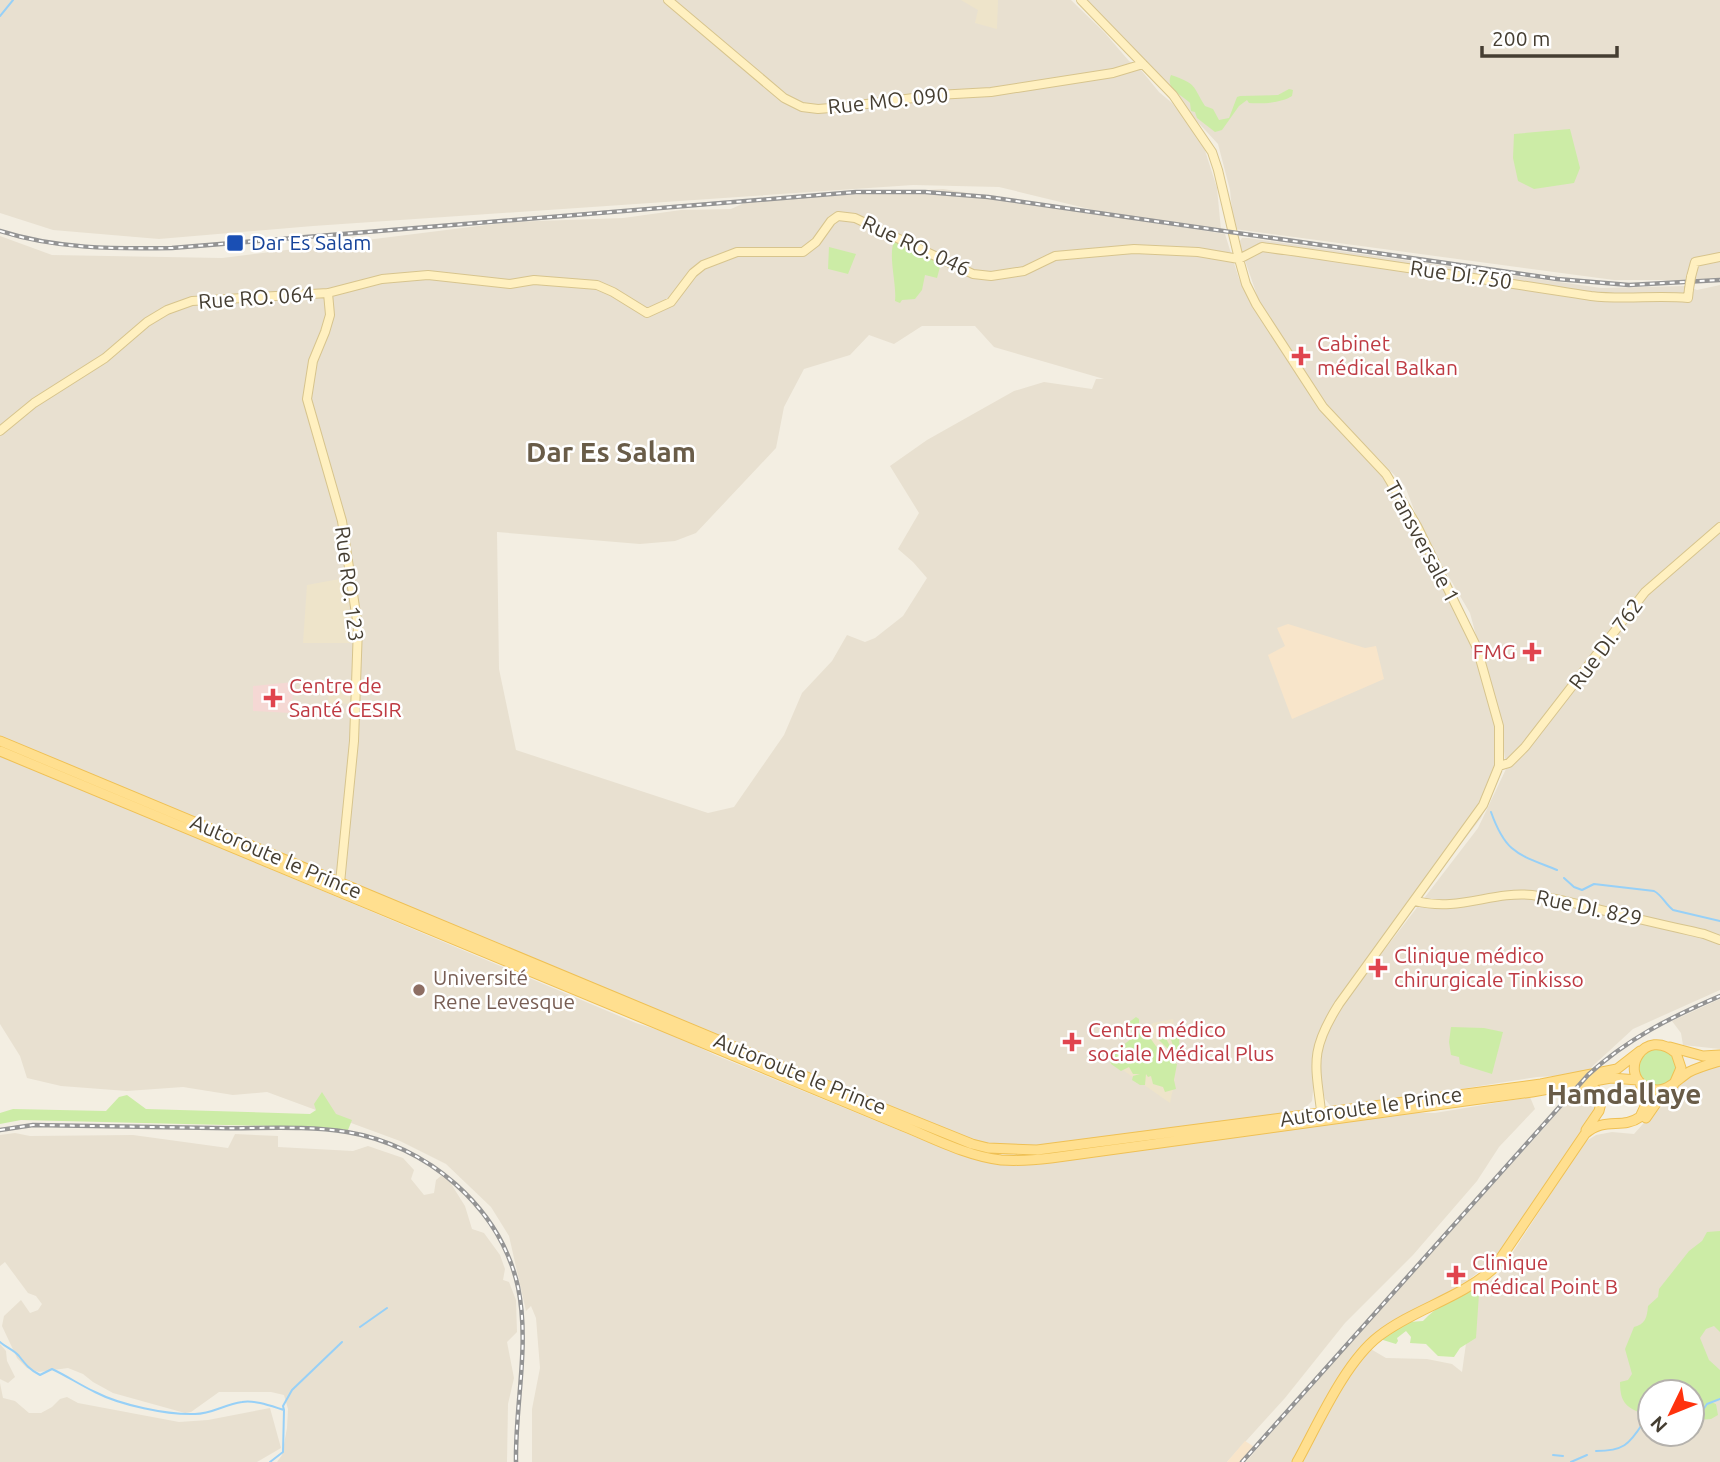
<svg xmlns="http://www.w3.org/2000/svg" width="1720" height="1462" font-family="Ubuntu,sans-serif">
  <rect width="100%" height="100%" fill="#f3eee2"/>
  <path fill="#e8e0d0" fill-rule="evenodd" d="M0,0H1071L1105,33L1129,61L1141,70L1159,92L1172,103L1201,138L1217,188L1221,230L1110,214L999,187L913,185L313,226L159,239L53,230L0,213Z
    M1085,0H1720V278L1687,282L1663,280H1614L1234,229L1230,190L1218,144Z
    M943,189L1225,234L1239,279L1319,407L1388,481L1389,489L1418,529L1488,680L1470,613L1422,531L1405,486L1319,397L1279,338L1259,301L1241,249L1240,241L1242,238H1248L1601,288L1686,286L1697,290L1720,285V990L1633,1029L1583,1075L1537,1077L1333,1109L1325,1099L1316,1064L1312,1101L1297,1116L1005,1153L695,1031L0,738V236L52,255L222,258L510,222L623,218L681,210L731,209L749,201ZM922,326H975L994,347L1104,379H1096L1092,389L1044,382L1014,391L927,440L890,466L919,513L898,549L913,562L927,578L903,616L875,638L865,642L847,635L832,661L802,693L784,735L734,807L708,813L516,750L499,669L497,532L640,544L675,541L696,533L776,448L784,407L804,369L850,355L869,335L894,344ZM1501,724L1506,769L1478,828L1349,996L1417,900L1481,818L1494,790L1497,725Z
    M0,755L636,1023L674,1035L715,1055L957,1154L1003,1164L1033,1165L1407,1113H1435L1530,1097L1535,1109L1499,1147L1477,1181L1413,1255L1345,1323L1285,1398L1227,1462H532V1409L540,1368L536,1318L531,1306L526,1311L509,1236L491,1207L446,1164L400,1141L267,1092L233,1095L183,1087L127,1091L61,1086L27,1078L20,1056L0,1024Z
    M1720,999V1049L1683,1045L1681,1033L1672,1021Z
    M1720,1064V1462H1301L1348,1375L1369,1348L1386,1358L1427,1359L1452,1364L1462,1372L1473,1294L1498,1275L1568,1167L1578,1146L1596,1135L1612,1132L1634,1134L1679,1083L1694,1073ZM1650,1392H1692V1434H1650Z
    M1581,1087L1591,1088L1602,1102L1499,1256L1471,1278L1373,1339L1295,1462H1246L1332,1362L1545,1127L1572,1093Z
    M15,1133L30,1136L133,1135L228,1148L235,1134L278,1136V1147L353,1151L368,1146L403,1158L414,1170L411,1179L424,1195L434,1193L436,1180L442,1175L448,1179L465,1206L472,1229L484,1233L500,1255L505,1269L503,1280L509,1282L516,1300L517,1332L507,1342L514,1378L508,1404L507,1462H277L282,1455L287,1428L288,1409L284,1395L271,1392H219L191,1412L185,1413L113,1393L93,1382L83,1374L68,1368L39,1372L27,1368L17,1358L2,1326L4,1316L21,1300L30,1313L38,1310L42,1304L36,1296L28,1293L5,1262L0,1266V1135Z
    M0,1344L6,1351L7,1361L15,1377L8,1383L0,1379Z
    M0,1383L3,1398L15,1401L29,1413H41L52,1407L60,1399L67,1397L78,1403L179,1422L208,1420L270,1408L281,1448L257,1462H0Z"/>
  <path fill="#f8e5ca" d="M1288,624L1365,648L1376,646L1384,679L1292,719L1268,655L1285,646L1277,628Z
    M1245,1441L1256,1448L1244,1462H1227Z"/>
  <path fill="#eee4ca" d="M961,0H998L997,29L975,23L978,10Z
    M345,578L354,643H303L307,585Z
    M352,688L353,704L328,703L329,689Z
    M1173,1019L1178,1047L1174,1084L1170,1103L1110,1061L1153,1023Z"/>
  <path fill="#f5d8d4" d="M294,682L291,713L253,711V686Z"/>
  <path fill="#cceca6" d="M1171,75C1197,84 1192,85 1205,106L1213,109L1219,120L1229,118L1237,97L1240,96L1278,95L1289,89L1293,90L1292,96C1282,103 1261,104 1249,103L1247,100L1239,106L1222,130L1215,132L1197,118L1195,112L1191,111L1190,103C1181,94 1165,89 1171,75Z
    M1570,129L1580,168L1574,183L1534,189L1518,181L1513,158L1514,134Z
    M895,240H901L941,263L937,278L925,275L922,290L915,299L902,300L900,303L895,301C897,284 887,253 895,240Z
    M829,247L856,254L848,274L828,269Z
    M1136,1017L1139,1019V1033L1142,1032L1144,1036L1148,1035L1163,1056L1170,1051L1157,1038L1156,1034L1163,1027H1169L1180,1037L1179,1042L1181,1049L1179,1052L1175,1051L1170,1037L1164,1035L1175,1055L1171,1058L1172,1062L1177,1064L1174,1080L1176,1089L1165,1092L1163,1087L1153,1084L1151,1076L1148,1077L1146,1074L1145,1085H1140L1132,1080L1133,1076L1140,1074H1133L1129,1067L1121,1071L1111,1064L1110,1060L1118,1049L1135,1036L1128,1023Z
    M1451,1027L1484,1028L1503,1032L1492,1074L1460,1064L1459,1057L1451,1055L1449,1042Z
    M1656,1046L1677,1058V1076L1672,1083L1651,1088L1636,1072L1640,1054Z
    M322,1092L336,1114L352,1120L348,1130L313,1127L21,1120L0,1124V1113L13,1109L106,1111L119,1097L127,1095L146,1109L310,1114L316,1110L314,1104Z
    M1720,1231V1332L1714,1326L1706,1329L1700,1338L1709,1360L1720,1370V1398L1711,1402L1716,1404L1718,1415L1711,1419L1698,1420L1694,1406L1692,1407V1392H1650V1418C1631,1407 1620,1409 1620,1382L1628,1380L1632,1374L1625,1349L1634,1327C1645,1324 1647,1318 1648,1306L1658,1297L1659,1289L1689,1251L1702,1241L1707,1232Z
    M1473,1291L1479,1294L1476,1338L1460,1348L1454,1357L1438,1356L1426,1344L1410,1343L1411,1337L1406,1331L1397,1338L1398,1341L1396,1344L1383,1340V1335L1409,1322L1423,1321C1437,1307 1452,1295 1473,1291Z"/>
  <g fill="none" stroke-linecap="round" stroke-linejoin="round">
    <path stroke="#97d0f7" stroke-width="2" d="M0,16L13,0
      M1491,812C1506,854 1518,854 1557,870
      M1564,878L1574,887L1582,890L1594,884L1654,891C1663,896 1665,904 1673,910L1720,921
      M360,1327L387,1308
      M0,1342C5,1347 14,1350 19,1356C26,1365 30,1370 40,1375L52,1369C67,1376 80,1385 95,1392C120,1405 167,1415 195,1414C212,1414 225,1404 242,1402C256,1400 271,1406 284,1410L283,1452L270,1462
      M284,1410L283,1406L292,1390L342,1342
      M1692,1419L1698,1417L1707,1404L1720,1399
      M1596,1451C1623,1451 1629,1445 1643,1423
      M1553,1455L1563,1456
      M1571,1462L1587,1455"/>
    <g stroke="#d7c48d" stroke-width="10">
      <path id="secondary" d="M668,0L784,98L802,107L818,109L843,107L937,95L991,92L1113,73L1143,64
        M1081,0L1173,95L1212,152L1218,170L1239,259L1246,284L1256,304L1323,407L1386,474L1417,526L1477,648L1499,726V766L1483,805L1339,1004C1308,1053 1316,1065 1322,1119
        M1691,277L1695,262L1720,257
        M328,293L330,315L325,332L313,361L307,399L342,521L358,627L354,741L340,883
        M0,431L34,403L105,358L147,322L167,310L192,301L328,293L382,279L428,275L510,284L534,280L597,285L613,292L647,313L671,302L693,273L703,265L737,252H803L816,242L831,221L838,216L855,218L973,274L991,276L1024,271L1055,256L1134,249L1198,252L1239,259L1262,247C1372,262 1481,279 1591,296C1623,300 1656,295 1688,298L1689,289
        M1499,766L1509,763L1525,747L1645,592L1720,527
        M1415,901C1460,912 1491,891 1532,895C1558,898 1584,906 1610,912C1641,920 1673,927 1704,934L1720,940"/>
    </g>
    <g stroke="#efc054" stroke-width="11">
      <path id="primary" d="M0,741L838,1090L972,1144L988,1148L1037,1150L1541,1084L1617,1069L1640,1051
        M0,751L898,1124C931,1137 966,1156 1001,1160C1017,1161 1034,1160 1051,1158L1532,1092L1611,1078L1638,1080
        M1670,1047L1703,1056L1720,1055
        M1581,1084L1595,1089L1602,1099L1599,1111L1586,1130
        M1674,1084L1681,1068L1676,1053C1645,1026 1618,1072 1646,1087C1664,1097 1676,1080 1689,1072C1699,1067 1710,1064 1720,1061
        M1646,1118L1666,1089
        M1297,1462C1318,1424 1345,1362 1379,1336C1414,1309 1461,1298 1494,1268L1585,1134C1605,1116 1622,1130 1640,1117L1647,1102L1640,1083"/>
    </g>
    <use href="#secondary" stroke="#fff0c0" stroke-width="8"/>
    <use href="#primary" stroke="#ffdf8f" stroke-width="9"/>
    <g stroke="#949494" stroke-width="4.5">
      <path id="rail" d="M0,231C56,249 114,249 172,248L856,192H925L988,197L1557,279L1629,285L1720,280
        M0,1130L33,1125C94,1126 154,1127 214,1128C257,1129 304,1125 347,1132C426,1145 500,1206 518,1287C530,1345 515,1404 516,1462
        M1242,1462L1588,1075C1627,1039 1671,1017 1720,996"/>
    </g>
    <use href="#rail" stroke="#fff" stroke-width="2" stroke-dasharray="5" stroke-linecap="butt"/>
    <g stroke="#d7c48d" stroke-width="10" stroke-linecap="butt">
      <path id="secondary-bridge" d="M1689,289L1691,277"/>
    </g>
    <use href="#secondary-bridge" stroke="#fff0c0" stroke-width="8"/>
  </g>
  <rect fill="#1a4fb4" stroke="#fff" stroke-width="2.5" x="226" y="234" width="18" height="18" rx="3.5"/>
  <g fill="#e0444e" stroke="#fff" stroke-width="2.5">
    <path d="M1297.5 345.5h7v7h7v7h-7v7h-7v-7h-7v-7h7z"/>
    <path d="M1528.5 641.5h7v7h7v7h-7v7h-7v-7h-7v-7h7z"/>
    <path d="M269.5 687.5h7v7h7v7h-7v7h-7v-7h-7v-7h7z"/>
    <path d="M1374.5 957.5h7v7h7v7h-7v7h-7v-7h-7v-7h7z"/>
    <path d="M1068.5 1031.5h7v7h7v7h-7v7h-7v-7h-7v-7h7z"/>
    <path d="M1452.5 1264.5h7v7h7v7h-7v7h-7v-7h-7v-7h7z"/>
  </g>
  <circle fill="#8d6e63" stroke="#fff" stroke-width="2.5" cx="419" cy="990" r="7"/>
  <g text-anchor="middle" stroke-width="5" stroke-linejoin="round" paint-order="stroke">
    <g font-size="21" fill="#453e32" stroke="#fff">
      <text transform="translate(888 101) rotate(-6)" y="7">Rue MO. 090</text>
      <text transform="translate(916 246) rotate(25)" y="7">Rue RO. 046</text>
      <text transform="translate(1461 275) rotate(8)" y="7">Rue DI.750</text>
      <text transform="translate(256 298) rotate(-4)" y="7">Rue RO. 064</text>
      <text transform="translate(1422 542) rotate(62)" y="7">Transversale 1</text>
      <text transform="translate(349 584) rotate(83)" y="7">Rue RO. 123</text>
      <text transform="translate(1606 644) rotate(-53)" y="7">Rue DI. 762</text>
      <text transform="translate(276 857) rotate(23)" y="7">Autoroute le Prince</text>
      <text transform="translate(1589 908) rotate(12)" y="7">Rue DI. 829</text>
      <text transform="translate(800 1074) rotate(22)" y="7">Autoroute le Prince</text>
      <text transform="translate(1371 1107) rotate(-8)" y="7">Autoroute le Prince</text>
    </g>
    <g font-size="21" fill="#164399" stroke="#fff" text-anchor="start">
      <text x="251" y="250">Dar Es Salam</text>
    </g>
    <g font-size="21" fill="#be3a42" stroke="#fff" text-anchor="start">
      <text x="1317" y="351">Cabinet<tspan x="1317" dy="24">médical Balkan</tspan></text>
      <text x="1516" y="659" text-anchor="end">FMG</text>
      <text x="289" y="693">Centre de<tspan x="289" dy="24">Santé CESIR</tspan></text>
      <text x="1394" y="963">Clinique médico<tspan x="1394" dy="24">chirurgicale Tinkisso</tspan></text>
      <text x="1088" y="1037">Centre médico<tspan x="1088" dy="24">sociale Médical Plus</tspan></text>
      <text x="1472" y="1270">Clinique<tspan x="1472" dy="24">médical Point B</tspan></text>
    </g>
    <g font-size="21" fill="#785e54" stroke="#fff" text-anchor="start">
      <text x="433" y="985">Université<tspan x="433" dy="24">Rene Levesque</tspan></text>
    </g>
    <g font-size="28" font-weight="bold" fill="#695c48" stroke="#fff">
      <text x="611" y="462">Dar Es Salam</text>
      <text x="1624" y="1104">Hamdallaye</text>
    </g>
  </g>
  <g transform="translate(1671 1413) rotate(227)"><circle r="33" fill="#ffffff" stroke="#b5b2ad" stroke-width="2"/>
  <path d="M0-5L12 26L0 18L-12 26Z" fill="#ff320d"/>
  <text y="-10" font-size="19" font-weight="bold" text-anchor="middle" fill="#453e32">N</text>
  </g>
  <path d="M1482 46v10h135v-10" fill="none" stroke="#453e32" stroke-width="3.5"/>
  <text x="1492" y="46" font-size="21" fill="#453e32" stroke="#ffffff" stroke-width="5" paint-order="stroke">200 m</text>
</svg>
